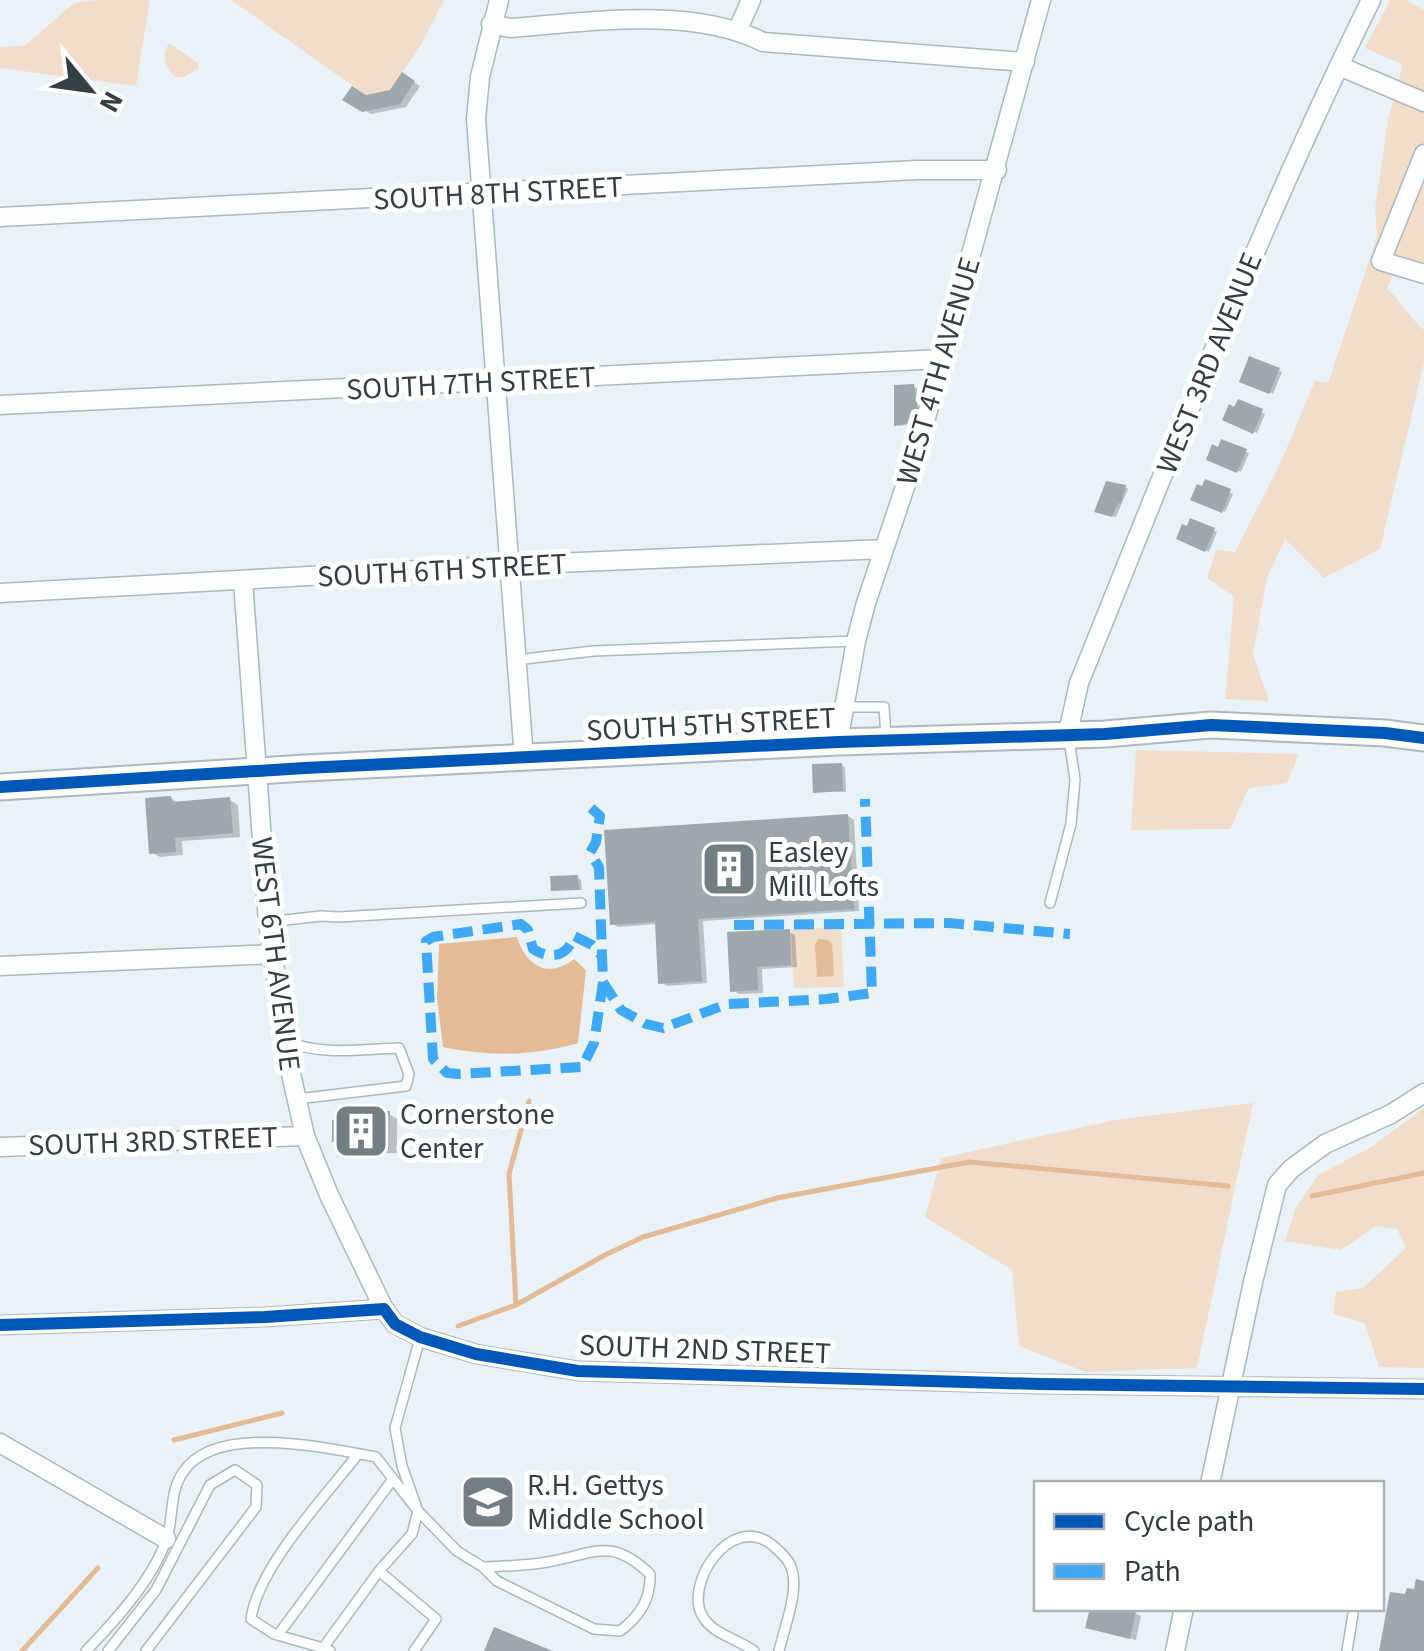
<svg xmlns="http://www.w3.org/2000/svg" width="1424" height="1651" font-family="'Source Sans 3',sans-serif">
  <rect width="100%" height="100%" fill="#e9f2f6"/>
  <path fill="#f2ddcb" d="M96,0H150L136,86L0,68V47L24,46L74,3Z
    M231,0H444L421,45L390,90L366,95Z
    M1390,0H1407L1424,11V265L1400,260L1387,289C1402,301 1409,318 1424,330V363L1380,549L1324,578L1285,539L1267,578L1253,654L1269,701L1225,699L1234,597L1207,578L1216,550L1235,552L1279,466L1315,381L1328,383L1377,237L1375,209L1388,119L1403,65L1365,48Z
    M169,43L198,63L199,68L184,77H175C164,66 162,56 169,43Z
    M1136,750L1299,754L1287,783L1249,788L1230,829L1131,830Z
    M841,927L844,987L794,988L791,930Z
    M1253,1103L1197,1368L1086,1372L1019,1346L1012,1270L925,1217L941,1158L1115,1120Z
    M1424,1108V1368L1379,1367L1365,1323L1333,1314L1336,1292L1363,1288L1406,1248L1397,1229L1376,1226L1341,1250L1285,1241L1296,1207L1318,1175L1371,1147Z"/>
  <path fill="#e4bb97" d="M517,937C526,965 547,980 574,959L586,970L578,1043C533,1056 489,1057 443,1047L437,998L439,944Z
    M819,939L828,940L832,944L834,976L817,977L815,944Z"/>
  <path fill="#0003" d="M403,75L420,86L406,107L371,114L346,99L391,92Z
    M1251,359L1282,372L1273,394L1242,381Z
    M914,387L917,388L918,413L912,414L913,424L900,426L896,424Z
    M1239,402L1265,414L1257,433L1225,419Z
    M1223,442L1249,453L1241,472L1209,459L1220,450Z
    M1206,482L1233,494L1225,512L1193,499Z
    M1125,487L1128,489L1116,517L1100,512Z
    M1191,521L1217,532L1209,552L1179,538Z
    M842,765L845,767L846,792L815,791Z
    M171,798L180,804L230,800L238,805L240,837L182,841L183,855L160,857L151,852Z
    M848,816L854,820L859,911L703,921L707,983L667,986L661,982L657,924L618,927L612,923Z
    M578,878L581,880L582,890H553Z
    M789,932L795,935L797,967L762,969L763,993L739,994L733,990Z
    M389,1114L397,1119V1153H362L353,1145H343L335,1140Z
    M1092,1608H1122L1141,1616L1136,1640L1088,1627Z"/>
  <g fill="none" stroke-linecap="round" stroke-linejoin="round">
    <path stroke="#e4bb97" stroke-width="5" d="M1312,1196L1424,1173
      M516,1305L509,1174L529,1101
      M458,1326L516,1305L605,1255L643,1237L777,1198L969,1162L1228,1186
      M174,1440L282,1413
      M22,1651L98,1568"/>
  </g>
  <path fill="#9ea7ac" d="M402,72L415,81L400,104L362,112L342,100L352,86L366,95L390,90Z
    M1249,356L1280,368L1269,394L1239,382Z
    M914,384L918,409L910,413V423L894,426V385Z
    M1238,399L1263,409L1253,434L1222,420L1229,404L1234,407Z
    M1221,439L1247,449L1237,473L1206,460L1212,444L1218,447Z
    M1205,479L1231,489L1222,513L1190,500L1197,484L1202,486Z
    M1106,481L1126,485L1121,504L1118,503L1112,517L1094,512Z
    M1190,518L1215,528L1205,552L1176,539L1182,524L1187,526Z
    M842,763L843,791L813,793L812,764Z
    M171,796L172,802L230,797L233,833L175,838L176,852L149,854L145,798Z
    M848,814L854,909L698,919L702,981L658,984L655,922L610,925L604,830Z
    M578,875L579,890L551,891L550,876Z
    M790,929L791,965L757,967L758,990L730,992L727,932Z
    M349,1111H390L389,1149H351V1142H332V1120H349Z
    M1416,1579L1424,1581V1651H1379L1390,1592L1405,1594L1407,1588L1414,1589Z
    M1090,1608L1136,1611L1130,1639L1085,1628Z
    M494,1627L553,1651H484Z"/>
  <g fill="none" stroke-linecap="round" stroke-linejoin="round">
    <g stroke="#afb8bc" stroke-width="12">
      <path id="lane" d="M516,660L593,651L856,641
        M843,707H884L886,738
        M1050,903L1071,824L1075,780L1069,739
        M268,922L321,916L339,917L581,903
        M285,1041C321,1056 361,1049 399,1048L409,1074L406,1086L297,1099
        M379,1571L436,1619L414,1651
        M278,1635L393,1479
        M323,1648L274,1634L251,1619C258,1567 325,1497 358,1454
        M86,1651C116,1620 153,1579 167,1538C174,1515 169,1491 184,1471C217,1423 327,1448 376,1457L418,1511L457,1551L483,1567L497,1581L594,1629L620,1631C640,1616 651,1599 650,1574C610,1536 595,1554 547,1562C527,1566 504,1566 483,1567
        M108,1651L156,1590L210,1485L235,1470L257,1485L256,1507L146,1651
        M330,1651L323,1648L379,1571L412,1534L418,1511L402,1466L395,1428L420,1338
        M754,1651C738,1639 714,1635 703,1617C683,1585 730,1513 771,1544C778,1550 788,1558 791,1567C800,1590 784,1628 779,1651
        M1347,1651L1353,1614"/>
    </g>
    <g stroke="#afb8bc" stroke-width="21">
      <path id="street" d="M499,0L480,77L476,119L524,759
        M491,24L510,28C589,22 692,6 763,42L1025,62
        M738,29L751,0
        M1339,66L1424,102
        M1424,154L1381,261L1424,274
        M0,217L917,170H997
        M0,405L942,359
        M243,581L268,922L289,1065L305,1136L329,1195L384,1309
        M0,593L509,565L884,549
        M1068,733L1079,683C1172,453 1261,222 1371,0
        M838,742L856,641L866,603L916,454L1041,0
        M0,966L275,954
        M0,1147L305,1136
        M0,1325L265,1317L384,1309L395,1324L420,1337L476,1354L578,1371L1040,1384L1424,1389
        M0,1443L166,1539
        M1210,1484L1253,1282L1277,1185L1291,1169L1325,1144L1391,1114L1424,1093
        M1175,1651L1184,1608"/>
    </g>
    <g stroke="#afb8bc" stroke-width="29">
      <path id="secondary" d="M0,787L305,768L838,742L1105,734L1211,725L1385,733L1424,738"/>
    </g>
    <use href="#lane" stroke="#fcfdfe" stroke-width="9"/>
    <use href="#street" stroke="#fcfdfe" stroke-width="18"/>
    <use href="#secondary" stroke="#fcfdfe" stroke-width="25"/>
    <path stroke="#3fa9f5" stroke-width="10" stroke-dasharray="20 10" stroke-linecap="butt" d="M591,808L600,816L596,842L590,853L599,867L602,956
      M734,925L949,923L1070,934
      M603,982L594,1043L582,1067L458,1074L447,1073L433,1059L426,941L433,937L521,924L528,930L533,949C550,960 568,957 574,936L592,945L602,956L603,982L621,1010L646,1024L663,1028L727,1004L827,999L872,993L865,799"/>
    <g stroke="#fff" stroke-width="19">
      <path id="cycleway" d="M0,787L305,768L838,742L1105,734L1211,725L1385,733L1424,738
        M0,1325L265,1317L384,1309L395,1324L420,1337L476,1354L578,1371L1040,1384L1424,1389"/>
    </g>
    <use href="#cycleway" stroke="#0057b8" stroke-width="12"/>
  </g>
  <defs>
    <g id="building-square" transform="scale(2.875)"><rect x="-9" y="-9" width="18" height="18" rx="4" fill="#737e83" stroke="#fff"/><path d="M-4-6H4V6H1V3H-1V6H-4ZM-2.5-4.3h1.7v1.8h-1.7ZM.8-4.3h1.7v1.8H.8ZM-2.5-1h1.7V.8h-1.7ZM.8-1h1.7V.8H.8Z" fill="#fff"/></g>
    <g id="school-square" transform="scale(2.875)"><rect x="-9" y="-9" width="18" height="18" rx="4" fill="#737e83" stroke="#fff"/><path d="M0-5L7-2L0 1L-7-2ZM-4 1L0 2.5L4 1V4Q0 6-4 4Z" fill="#fff"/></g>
  </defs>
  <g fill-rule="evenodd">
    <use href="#building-square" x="729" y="869"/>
    <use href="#building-square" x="361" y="1131"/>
    <use href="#school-square" x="488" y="1502"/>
  </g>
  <g text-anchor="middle" stroke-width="10" stroke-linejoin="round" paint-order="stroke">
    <g font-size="30" fill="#343f45" stroke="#fff">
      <text transform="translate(498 193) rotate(-3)" y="10">SOUTH 8TH STREET</text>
      <text transform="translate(1209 363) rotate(-68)" y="10">WEST 3RD AVENUE</text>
      <text transform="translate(938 371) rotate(-74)" y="10">WEST 4TH AVENUE</text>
      <text transform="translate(471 383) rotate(-3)" y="10">SOUTH 7TH STREET</text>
      <text transform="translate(442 570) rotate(-3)" y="10">SOUTH 6TH STREET</text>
      <text transform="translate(711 724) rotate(-3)" y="10">SOUTH 5TH STREET</text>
      <text transform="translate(276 954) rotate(83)" y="10">WEST 6TH AVENUE</text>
      <text transform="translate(153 1141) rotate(-2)" y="10">SOUTH 3RD STREET</text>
      <text transform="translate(705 1349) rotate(2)" y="10">SOUTH 2ND STREET</text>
    </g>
    <g font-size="30" fill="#343f45" stroke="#fff" text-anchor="start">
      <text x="768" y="862">Easley<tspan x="768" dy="34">Mill Lofts</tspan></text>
      <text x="400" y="1124">Cornerstone<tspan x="400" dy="34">Center</tspan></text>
      <text x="527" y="1495">R.H. Gettys<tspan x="527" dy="34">Middle School</tspan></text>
    </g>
  </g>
  <rect x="1034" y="1481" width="350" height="130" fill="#ffffff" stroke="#aeb2b5" stroke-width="2.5"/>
  <rect x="1054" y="1514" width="50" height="15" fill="#0057b8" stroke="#aeb2b5" stroke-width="2.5"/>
  <text x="1124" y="1531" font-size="30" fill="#343f45">Cycle path</text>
  <rect x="1054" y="1564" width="50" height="15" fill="#3fa9f5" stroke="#aeb2b5" stroke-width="2.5"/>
  <text x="1124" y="1581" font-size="30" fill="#343f45">Path</text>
  <g transform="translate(90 90) rotate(119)" stroke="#ffffff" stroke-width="8" paint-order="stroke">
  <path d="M0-8L18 38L0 25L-18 38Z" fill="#343f45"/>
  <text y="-15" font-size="28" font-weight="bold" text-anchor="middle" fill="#343f45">N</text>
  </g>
</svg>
